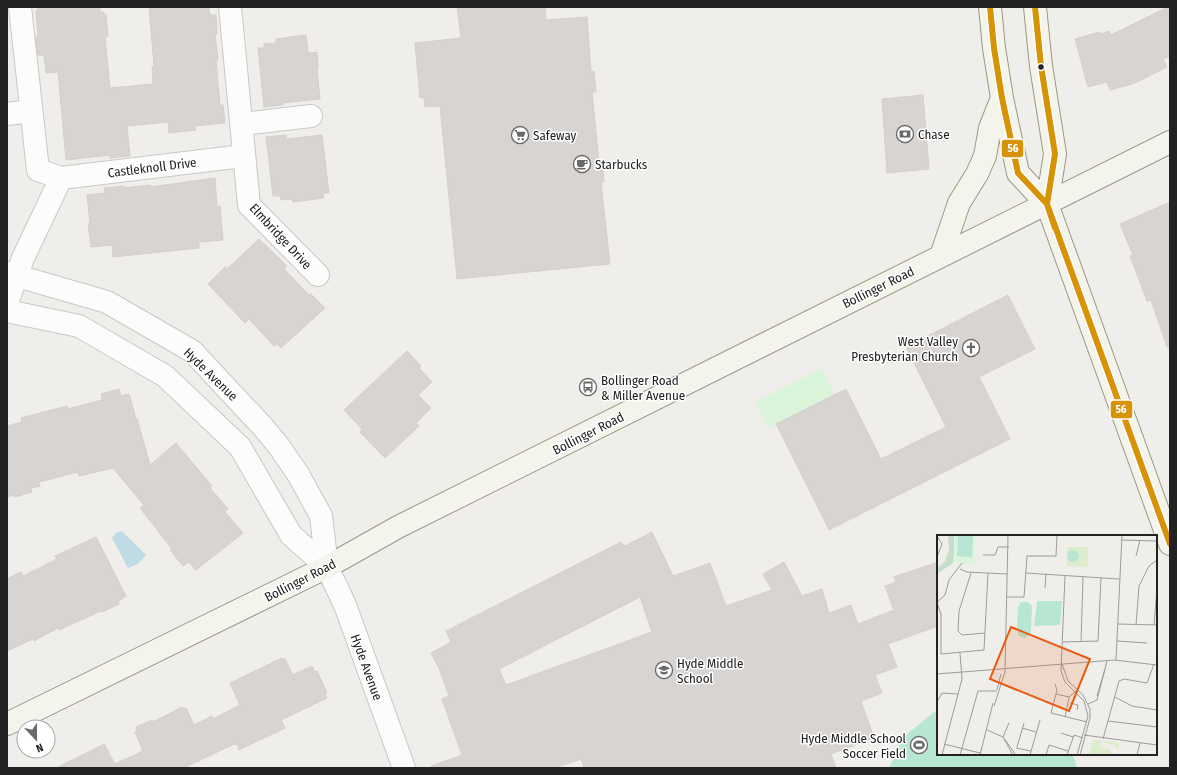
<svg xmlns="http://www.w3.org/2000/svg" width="1177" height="775" font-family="'Fira Sans Condensed',sans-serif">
  <rect width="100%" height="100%" fill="#f0eeeb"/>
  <path fill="#daf5da" d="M822,368L835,395L768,428L755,402Z"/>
  <path fill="#b7e6d2" d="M938,711V754H1073L1077,768H889L905,736L933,713Z"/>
  <path fill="#bfdbe3" d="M122,531L146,555L138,564L128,568L112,538L116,533Z"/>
  <path fill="#d7d4d2" stroke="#d3d0cc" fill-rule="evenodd" d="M37,7H100V12H104V15H106L108,36L105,37L110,88L153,84L152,67L154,66L149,7H209L210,15H216L217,34H215L218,60H216L220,105H223L225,123L195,126L196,130L169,133L168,122L127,126L130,156L110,158V155L66,160L58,72L46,73L44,55H38L36,37H38L36,11H38Z
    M457,7H545L546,20L587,17L591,72L594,71L596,92H592L599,162H602L604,182H601L610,264L457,279L440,106L425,107L424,97L420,98L415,43L461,38Z
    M1168,7H1170V56L1163,59L1167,67L1135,83L1110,90L1107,82L1088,87L1075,39L1099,32L1100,34L1109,31L1111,35Z
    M306,35L308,53L317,52L318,68L317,69L320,99L283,103V105L264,107L258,48H264V44L276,43V39Z
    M923,95L929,169L887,173L882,99Z
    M286,135L287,139L322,135L329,193H323L324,198L293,202L292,199L281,200L280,196H273L266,137Z
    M215,178L217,207L220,206L223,240L199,242V248L113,257L112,245L91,247L88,224L90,223L87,195L105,193L104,188L124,186V188L150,185L151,187Z
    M1170,202V347H1167L1151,300L1147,301L1130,256L1133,255L1120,224Z
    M259,239L287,266L284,269L309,295L311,294L325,308L281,348L277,344L274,346L249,319L245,323L208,284L226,266V270Z
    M1008,295L1035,349L979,377L1010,439L829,530L776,424L846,389L881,459L946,427L906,347Z
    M407,351L421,366L419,368L432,382L418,395L431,408L416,423L419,426L385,458L360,432L362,429L344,410Z
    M119,389L121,396L129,394L136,419L137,418L150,465L176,443L212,486L210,488L228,509L225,512L243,533L196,570L189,562L183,566L170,550L172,549L140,508L144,505L113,468L79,476L78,472L39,482L40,486L31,488L32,492L15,497V495L7,497V426L22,422L21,418L67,406L68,409L102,400L101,394Z
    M652,532L673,576L710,563L726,606L772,590L763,574L784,562L802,596L822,589L829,613L851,605L858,624L894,610L885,586L896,582L894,577L938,562V626L888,644L897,667L875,675L882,693L861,701L874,738L831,754L836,768H584L581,759L555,768H432L431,766L462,755L442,699L449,696L439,668L431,653L451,642L446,631L621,542L625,546ZM640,597L652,632L506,685L499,669Z
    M96,537L126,596L118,602L119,604L102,612L101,611L59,630L58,628L34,641L33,639L7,651V579L21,572L23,576L57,559L55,556Z
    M282,658L283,660L285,659L293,675L312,666L315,672L317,671L327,693L325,694L327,698L281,720L285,728L239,750L237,744L235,745L234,744L184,768H56L104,744L115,764L143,751L135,732L137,731L136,727L152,720L153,722L182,707L183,709L186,708L194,725L212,716L213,719L240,705L230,683Z"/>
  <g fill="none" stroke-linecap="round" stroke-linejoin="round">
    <g stroke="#c9c8c7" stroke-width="24">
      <path id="minor" d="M230,7L249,205L318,275
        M7,114L31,111
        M242,124L311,116
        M61,178L243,156
        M7,273L107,302L192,351L263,427L278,445L298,474L321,516L327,567L345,605L404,768
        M7,303L23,258L61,178L38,170L20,7
        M7,311L79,326L165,376L240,447L291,535L327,567"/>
    </g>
    <g stroke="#999a82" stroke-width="24">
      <path id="secondary" d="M990,7L994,48L1002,98L1018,173L1047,204L1170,544
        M1035,7L1041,66L1055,154L1047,204
        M941,256L959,203L977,174L985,156L990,128L1002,98
        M7,724L327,567L398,527L1170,142"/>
    </g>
    <use href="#minor" stroke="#fdfcfc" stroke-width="22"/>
    <use href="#secondary" stroke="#f4f4ed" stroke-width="22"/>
    <g stroke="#fff" stroke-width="9">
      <path id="bus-1" d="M990,7L994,48L1002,98L1018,173L1047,204L1170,544
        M1035,7L1041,66L1055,154L1047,204L1055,228"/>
    </g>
    <use href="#bus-1" stroke="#d79205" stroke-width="6"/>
  </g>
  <defs>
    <g id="bank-ring" transform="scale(0.9)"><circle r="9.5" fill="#fff" stroke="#6a6968" stroke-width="1.5"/><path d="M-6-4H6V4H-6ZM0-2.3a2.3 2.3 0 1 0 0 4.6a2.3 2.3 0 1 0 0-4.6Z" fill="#6a6968"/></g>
    <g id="supermarket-ring" transform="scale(0.9)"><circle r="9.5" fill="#fff" stroke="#6a6968" stroke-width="1.5"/><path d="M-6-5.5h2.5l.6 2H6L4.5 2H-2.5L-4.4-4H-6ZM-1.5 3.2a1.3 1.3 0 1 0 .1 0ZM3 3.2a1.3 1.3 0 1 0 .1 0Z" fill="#6a6968"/></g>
    <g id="cafe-ring" transform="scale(0.9)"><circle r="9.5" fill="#fff" stroke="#6a6968" stroke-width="1.5"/><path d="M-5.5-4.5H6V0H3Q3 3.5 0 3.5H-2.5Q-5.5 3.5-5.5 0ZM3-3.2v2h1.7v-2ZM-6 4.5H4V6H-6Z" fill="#6a6968"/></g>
    <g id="church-ring" transform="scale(0.9)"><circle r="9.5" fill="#fff" stroke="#6a6968" stroke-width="1.5"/><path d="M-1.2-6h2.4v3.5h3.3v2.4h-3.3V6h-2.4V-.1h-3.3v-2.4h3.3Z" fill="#6a6968"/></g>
    <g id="bus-ring" transform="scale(0.9)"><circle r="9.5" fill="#fff" stroke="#6a6968" stroke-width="1.5"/><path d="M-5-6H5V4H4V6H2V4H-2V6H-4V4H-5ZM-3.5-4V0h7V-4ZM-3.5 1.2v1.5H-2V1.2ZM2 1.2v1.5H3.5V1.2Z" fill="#6a6968"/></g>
    <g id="school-ring" transform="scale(0.9)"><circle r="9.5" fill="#fff" stroke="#6a6968" stroke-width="1.5"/><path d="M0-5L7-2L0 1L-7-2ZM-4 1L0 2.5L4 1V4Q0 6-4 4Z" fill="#6a6968"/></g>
    <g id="stadium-ring" transform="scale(0.9)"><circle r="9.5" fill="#fff" stroke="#6a6968" stroke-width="1.5"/><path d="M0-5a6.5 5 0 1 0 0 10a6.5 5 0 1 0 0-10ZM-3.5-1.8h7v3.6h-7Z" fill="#6a6968"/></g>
  </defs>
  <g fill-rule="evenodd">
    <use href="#bank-ring" x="905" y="134"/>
    <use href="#supermarket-ring" x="520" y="135"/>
    <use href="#cafe-ring" x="582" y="164"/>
    <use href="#church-ring" x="971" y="348"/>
    <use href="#bus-ring" x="588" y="387"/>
    <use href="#school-ring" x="664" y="670"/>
    <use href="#stadium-ring" x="919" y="745"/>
  </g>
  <circle fill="#222" stroke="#fff" stroke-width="1.5" cx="1041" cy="67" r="3.5"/>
  <g text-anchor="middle" stroke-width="3" stroke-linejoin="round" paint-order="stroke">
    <g font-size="13" fill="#222" stroke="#fff" text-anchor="start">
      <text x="918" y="139">Chase</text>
      <text x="533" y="140">Safeway</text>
      <text x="595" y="169">Starbucks</text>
      <text x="958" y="346" text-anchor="end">West Valley<tspan x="958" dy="15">Presbyterian Church</tspan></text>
      <text x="601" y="385">Bollinger Road<tspan x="601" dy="15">&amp; Miller Avenue</tspan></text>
      <text x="677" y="668">Hyde Middle<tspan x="677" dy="15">School</tspan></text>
      <text x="906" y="743" text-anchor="end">Hyde Middle School<tspan x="906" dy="15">Soccer Field</tspan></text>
    </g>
    <g font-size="13" fill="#222" stroke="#fff">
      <text transform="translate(152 167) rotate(-7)" y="5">Castleknoll Drive</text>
      <text transform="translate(281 236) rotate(47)" y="5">Elmbridge Drive</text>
      <text transform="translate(878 287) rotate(-26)" y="5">Bollinger Road</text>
      <text transform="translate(211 374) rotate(44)" y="5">Hyde Avenue</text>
      <text transform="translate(588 433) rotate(-27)" y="5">Bollinger Road</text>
      <text transform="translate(300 580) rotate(-27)" y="5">Bollinger Road</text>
      <text transform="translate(367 667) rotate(70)" y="5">Hyde Avenue</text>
    </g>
  </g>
  <g transform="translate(937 535)">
    <rect width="220" height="220" fill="#f0eeeb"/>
    <path d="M130,12H151V32L129,31ZM156,205L181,207L182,211L181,214L178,210L165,207L162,209L168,214L171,213L176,220H152Z" fill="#ddeccb"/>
    <path d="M11,0H19L16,28L0,39V34L8,26L12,15Z" fill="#cbdec1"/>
    <path d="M17,0H38L37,29L17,28Z" fill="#daf5da"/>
    <path d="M21,0H36L35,22L20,21ZM130 21a6 6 0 1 1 12 0a6 6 0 1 1-12 0ZM100,66H125L123,90L97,91ZM84,67H91L95,71L94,98L88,103L82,101L80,96L81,72Z" fill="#b7e6d2"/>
    <path fill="none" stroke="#bfdbe3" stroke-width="2" d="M0,36L14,26L16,0"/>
    <path fill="none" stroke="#9e9c9b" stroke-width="1" d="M0,1L5,9L0,22M184,5L220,6M46,20H58L61,12H72M199,21L203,5M23,34L30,37L70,39M34,38L22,76L21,96L25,100L48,98M89,38L182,44M128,41L124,136L128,147L147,166L151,181L140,220M108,53L109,39M70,62H87L90,21H119L120,0M0,67L8,60L12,45L25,28M0,68L4,79V119L47,115L51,38M181,89L220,90M199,90L202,51L212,31L220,25M217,90L220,54M180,106L210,108M126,107L161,106L164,43M144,107L146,42M179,125L185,0M125,129L131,146L146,160L153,174V183L143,220M0,139L177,125L220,130M118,149L120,155L114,178L150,187M60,155L64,139M119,159L132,162M160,161L168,134M178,162L195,171L220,175M0,167L5,158L21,159M133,168L141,170L140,175M151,169L160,165L170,126M57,171L68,137L71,0M128,182L132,162L139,156M171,186L220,192M85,193L99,197M50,195L66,202L79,220M124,198L136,202M147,200L220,210M66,202L72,188M67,204L76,220M166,204L182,146L187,144L210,148L217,129M7,209L43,218M80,212L87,188M79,213L94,216M5,220L25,144L23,118M23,220L41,156H60M43,220L56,168M93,220L103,185M109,220L112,210L131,216M130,220L137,200L146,203M200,220L203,208"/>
    <path fill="#e8590c" fill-opacity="0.15" stroke="#e8590c" stroke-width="2" d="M74,92L153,124L132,176L53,144Z"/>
    <rect width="220" height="220" fill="none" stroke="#222" stroke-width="2"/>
  </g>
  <g stroke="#fff" stroke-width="1.5">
    <rect x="1001" y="139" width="23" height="19" rx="4" fill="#d79205"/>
    <rect x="1110" y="400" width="23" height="19" rx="4" fill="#d79205"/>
  </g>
  <g font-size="11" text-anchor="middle" font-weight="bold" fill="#fff">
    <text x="1013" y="152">56</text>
    <text x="1121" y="413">56</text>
  </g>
  <rect width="1177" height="775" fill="none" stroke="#222222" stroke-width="16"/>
  <g transform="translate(36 739) rotate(158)"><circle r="19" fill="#ffffff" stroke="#a7a7a7"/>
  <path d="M0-3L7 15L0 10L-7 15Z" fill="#6a6968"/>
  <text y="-6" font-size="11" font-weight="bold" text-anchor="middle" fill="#222222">N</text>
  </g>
</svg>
